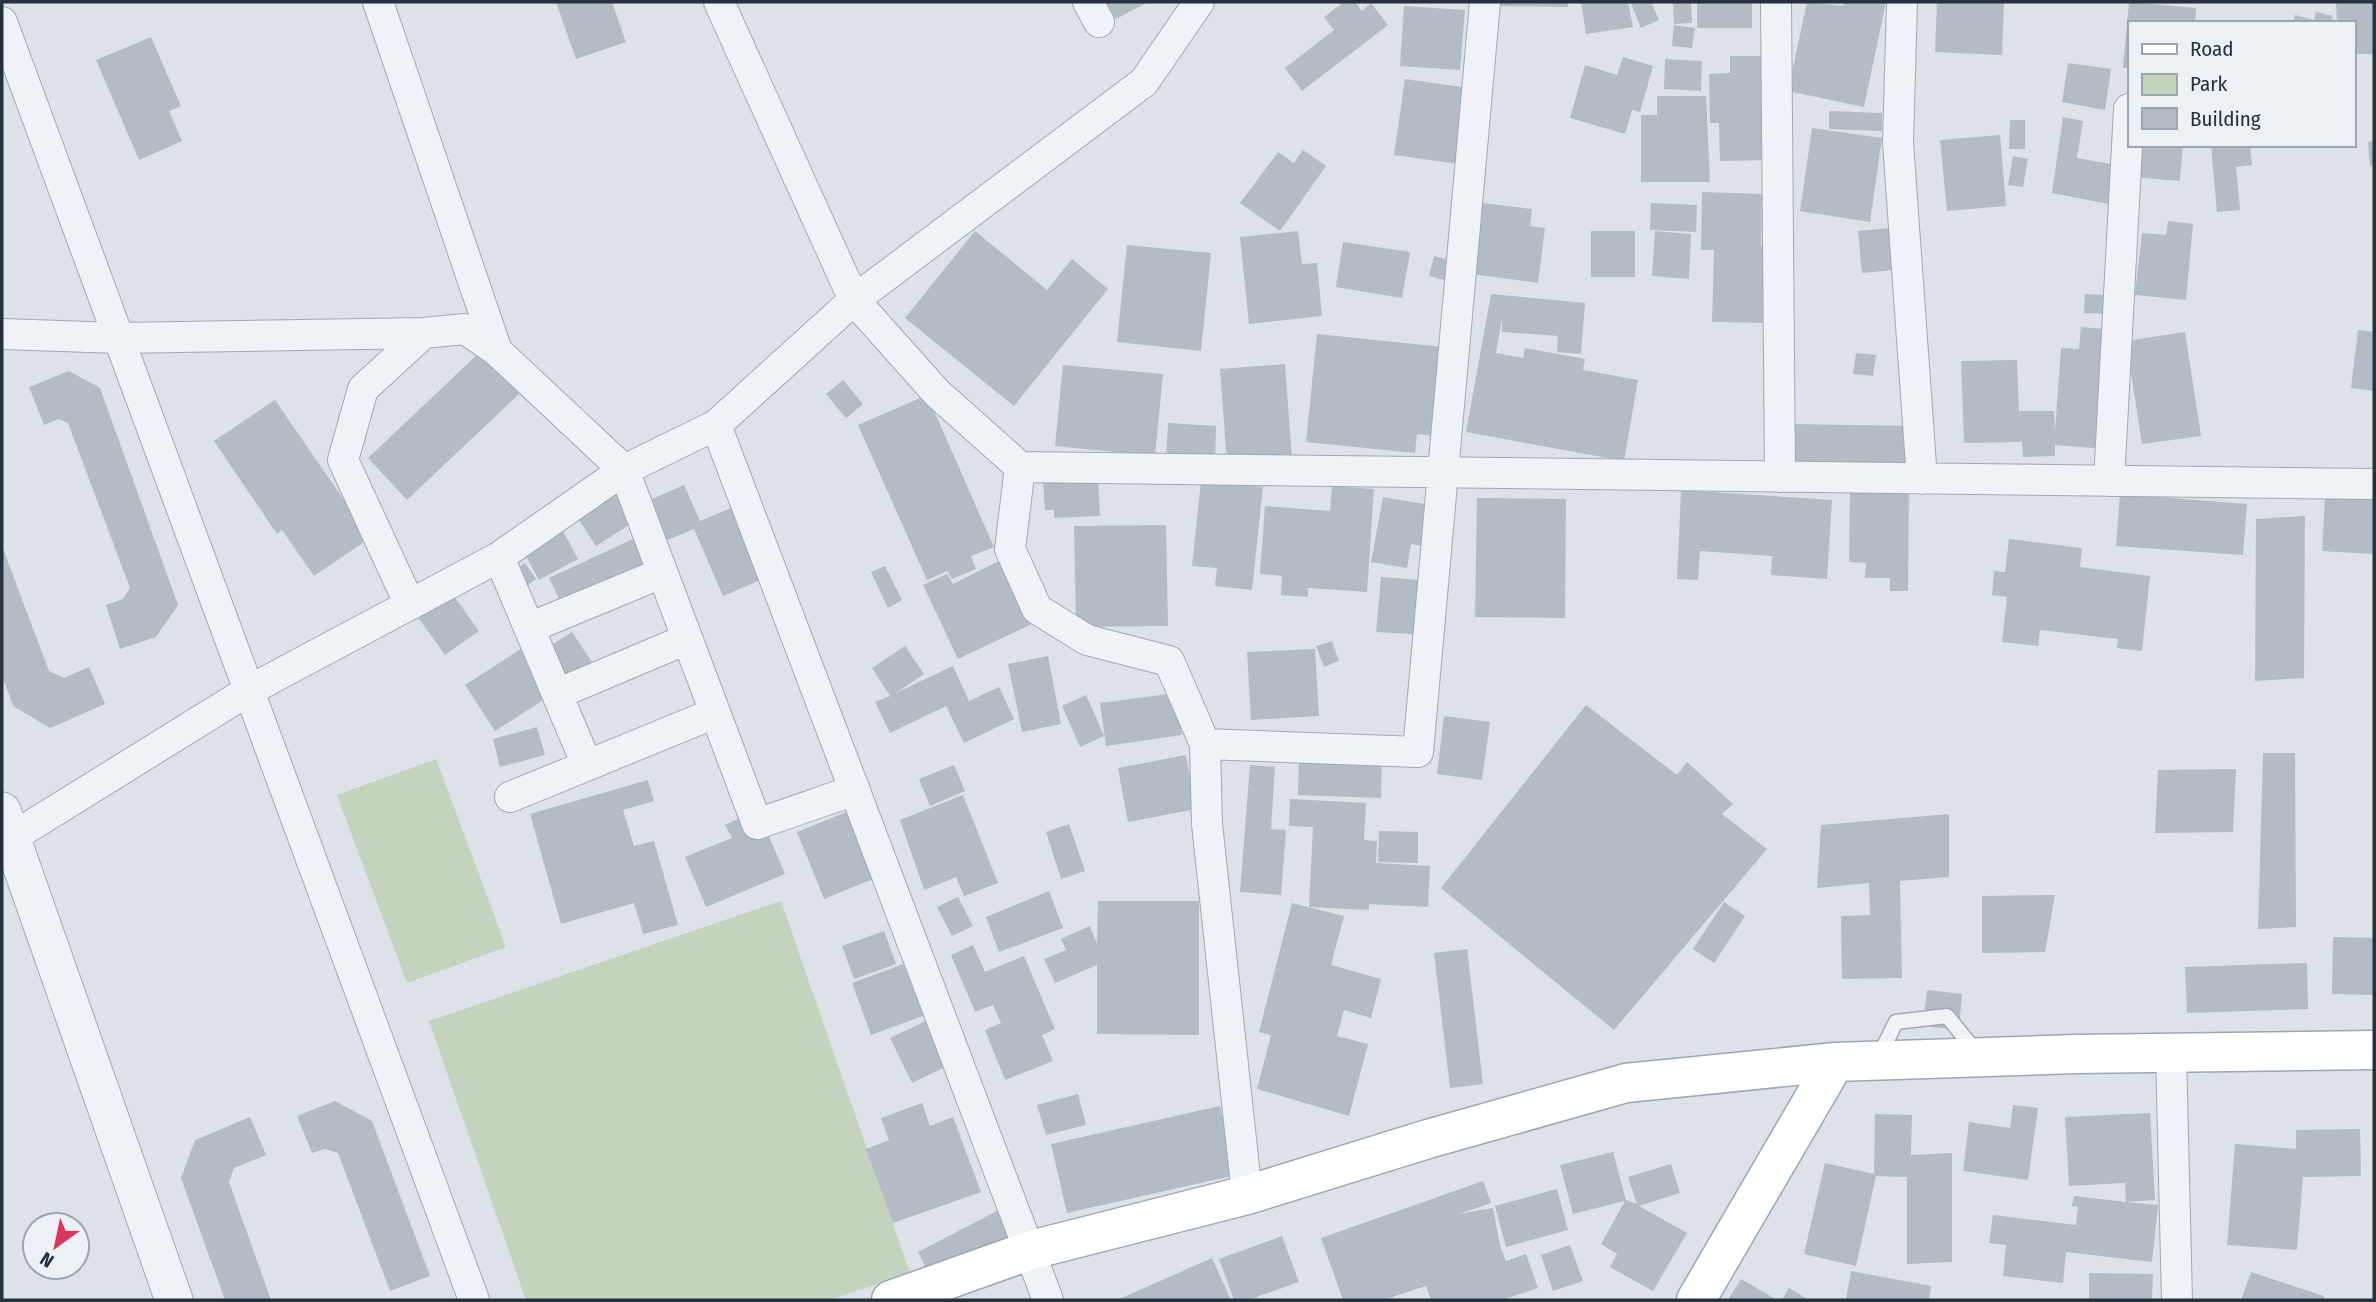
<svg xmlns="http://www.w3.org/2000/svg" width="2376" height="1302" font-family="'Fira Sans Condensed',sans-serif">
  <rect width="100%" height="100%" fill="#dce2e8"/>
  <path fill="#c4d3bd" d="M436,759L506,947L407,983L337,795Z
    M781,901L910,1273L829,1300H526L429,1021Z"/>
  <path fill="#b3bbc5" d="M556,2H612L626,42L576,59Z
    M1106,2H1148L1116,19Z
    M1344,2H1355L1362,11L1371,3L1388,25L1302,91L1285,68L1334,30L1324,17Z
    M1498,2H1568V7L1498,6Z
    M1581,2H1628L1633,27L1586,34Z
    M1634,2H1651L1659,20L1641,28L1631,3Z
    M1673,2H1691L1692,23L1674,24Z
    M1697,2H1752V28H1697Z
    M1807,2L1843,6L1844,2H1886L1864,107L1788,91Z
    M1937,2H2004L2002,55L1935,52Z
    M2129,2L2196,8L2195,23H2129V68H2123Z
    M2336,2H2374V54H2353V23H2337Z
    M1404,6L1465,10L1460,70L1400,66Z
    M2316,12L2333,16L2331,23H2293L2295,15L2314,20Z
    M1674,25L1695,28L1692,48L1672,46Z
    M151,37L181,106L169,111L182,141L139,160L96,60Z
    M1730,56H1768L1771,160L1720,161L1719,123H1710L1709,74L1730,73Z
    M1623,57L1653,66L1640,112L1632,110L1625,134L1570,118L1585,65L1617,75Z
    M1665,59L1702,61L1701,91L1664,89Z
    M2068,63L2111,69L2105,110L2062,102Z
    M1405,79L1469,88L1458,164L1394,155Z
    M1657,96H1706L1710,182H1641V115H1657Z
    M1829,111L1882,113V131L1829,129Z
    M2063,117L2083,121L2077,158L2116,165L2109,204L2052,193Z
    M2010,120H2025V149H2009Z
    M1812,128L1882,138L1870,222L1800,211Z
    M2000,135L2006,206L1947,211L1940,140Z
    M2374,141V166H2370L2368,142Z
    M2137,145H2183L2180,181L2134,177Z
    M2211,145H2250L2252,165L2236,167L2240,210L2217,212Z
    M1303,150L1326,166L1280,231L1240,203L1278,152L1294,163Z
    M2013,156L2028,159L2023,187L2008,185Z
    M1702,192L1762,194L1761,246H1775L1773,323L1712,322L1714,250H1701Z
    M1482,203L1532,209L1530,226L1545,228L1538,283L1472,274Z
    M1651,203L1697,205L1696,232L1650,230Z
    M2168,221L2193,224L2186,300L2135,295L2142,233L2166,235Z
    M1889,228L1894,270L1862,273L1858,231Z
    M975,231L1047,290L1072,259L1108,289L1014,406L905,318Z
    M1298,231L1302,264L1317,263L1322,316L1249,324L1240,237Z
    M1591,231H1635V277H1591Z
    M1655,231L1691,234L1689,279L1652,276Z
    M1343,242L1410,252L1402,298L1336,287Z
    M1127,245L1211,253L1201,351L1117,342Z
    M1434,256L1454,261L1449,281L1429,276Z
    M1491,294L1585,303L1581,354L1557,352L1558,336L1502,332V318L1496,353L1523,358L1525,348L1585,359L1583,370L1638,380L1624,461L1466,432Z
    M2085,294L2111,295V314L2084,313Z
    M2081,327L2114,330L2106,449L2055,445V456L2023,457L2022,442L1964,443L1961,361L2017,360L2019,411H2054L2055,431L2061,348L2079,349Z
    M2358,330L2374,332V391L2351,388Z
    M2185,332L2201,436L2142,444L2126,341Z
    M1317,334L1444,347L1435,436L1417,434L1415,453L1306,442Z
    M480,352L519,394L407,500L368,458Z
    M1856,353L1876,355L1873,376L1853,374Z
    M1285,364L1292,459L1227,464L1220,369Z
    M1063,365L1163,374L1155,456L1055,446Z
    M69,371L100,388L178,605L156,637L120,649L106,605L123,599L130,588L68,423L59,419L44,425L29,387Z
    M843,380L863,404L846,418L826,394Z
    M927,395L994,547L971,556L976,569L952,579L947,571L927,580L858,425Z
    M275,400L370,538L314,576L282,530L277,534L214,441Z
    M1168,423L1216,426L1215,461L1166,458Z
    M1789,424L1917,426V470L1789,468Z
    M1098,479L1100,516L1054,518V510H1045L1043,481Z
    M2326,479L2374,482V554L2322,551Z
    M1201,481L1263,487L1252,590L1215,586L1217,568L1192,566Z
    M608,482L634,522L596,546L570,506Z
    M684,485L700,521L748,501L779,572L723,596L694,529L665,541L648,501Z
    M1332,486L1374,489L1367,592L1308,588V597L1281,595L1282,576L1260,574L1265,506L1330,511Z
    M1681,490L1832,500L1827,579L1771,575L1772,556L1700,551L1698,580L1677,579Z
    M1850,491L1909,492L1908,591H1890V578H1865L1866,563L1849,562Z
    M2120,494L2247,504L2243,555L2116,546Z
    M1383,497L1447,508L1439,549L1411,544L1407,568L1371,562Z
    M1477,498L1566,499L1565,618L1475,617Z
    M2305,516L2304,678L2255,681L2256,519Z
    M1166,525L1168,626L1076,627L1074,526Z
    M563,531L578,559L539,580L523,551Z
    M633,539L649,572L565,611L549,578Z
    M2009,539L2082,548L2080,567L2150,576L2142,651L2117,648L2118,639L2040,630L2038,646L2002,642L2007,597L1992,595L1994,571L2005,572Z
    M2,546L49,671L64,678L89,667L105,704L50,728L13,706L2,675Z
    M1001,560L1032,624L958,659L923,585L947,574L953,584Z
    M525,563L536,579L520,591L508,575Z
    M885,566L902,600L888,608L871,572Z
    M1381,577L1432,581L1428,635L1376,632Z
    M451,592L479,631L445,655L417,616Z
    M572,632L592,662L568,677L548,647Z
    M1332,641L1339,661L1324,667L1316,646Z
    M905,646L924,674L896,693L953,666L969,701L999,687L1014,719L964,743L946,706L890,733L875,702L890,696L872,668Z
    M524,647L553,694L495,731L465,685Z
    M1315,649L1319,716L1251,720L1247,652Z
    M1048,656L1061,724L1022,732L1008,664Z
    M1176,693L1182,735L1106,746L1100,703Z
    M1086,695L1104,736L1080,747L1062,706Z
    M1586,705L1677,775L1687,762L1733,804L1722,814L1767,849L1614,1030L1441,888Z
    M1444,716L1490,722L1482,780L1437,774Z
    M537,727L545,755L500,767L493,739Z
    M1299,750L1382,753L1381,798L1298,795Z
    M2263,753H2295L2296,927L2258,929Z
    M1186,755L1196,809L1128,822L1118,768Z
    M954,765L965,791L930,806L919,779Z
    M1250,765L1275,767L1271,829L1286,830L1281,895L1240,892Z
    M2236,769L2233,832L2155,833L2158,770Z
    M648,780L654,801L623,810L634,846L654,841L678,925L643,934L634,903L561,924L530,814Z
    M963,795L998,883L964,896L956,877L924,890L900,820Z
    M1290,799L1366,803L1364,840L1377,841L1376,863L1430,866L1428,907L1369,904V910L1309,907L1313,827L1289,826Z
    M851,810L878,877L824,899L797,832Z
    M752,812L764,824L785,874L706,907L685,857L732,838L725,825Z
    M1949,814V877L1900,881L1902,978L1842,979L1841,916L1870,915L1869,883L1817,888L1821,825Z
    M1069,824L1085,871L1061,879L1046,832Z
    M1379,831L1418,832V863L1378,862Z
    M1049,891L1063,928L999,952L986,917Z
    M2055,895L2045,952L1982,953V896Z
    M958,897L973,926L952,936L937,907Z
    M1098,901H1199V1035L1097,1034V965L1055,983L1044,959L1066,950L1061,939L1090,926L1097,944Z
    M1724,902L1745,916L1714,963L1693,949Z
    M1292,903L1344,916L1331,965L1381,979L1371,1018L1344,1010L1337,1036L1368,1044L1349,1116L1257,1089L1271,1035L1259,1032Z
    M884,931L896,964L854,979L842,946Z
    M2333,937L2374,938V995L2332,994Z
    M973,945L985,972L1024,956L1055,1029L1042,1035L1053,1061L1005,1080L985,1030L1001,1023L993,1005L975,1012L951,955Z
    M1467,949L1483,1084L1450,1088L1434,953Z
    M909,962L928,1014L871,1035L852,983Z
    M2307,963L2308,1009L2187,1013L2185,967Z
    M1927,990L1962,994L1959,1030L1923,1026Z
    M930,1019L951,1064L912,1083L890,1038Z
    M1078,1094L1086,1125L1046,1135L1037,1105Z
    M335,1101L372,1121L430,1276L390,1291L338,1153L325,1149L312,1153L297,1116Z
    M922,1103L930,1126L953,1117L981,1192L893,1223L866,1149L889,1140L881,1118Z
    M2013,1105L2038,1108L2028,1180L1963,1171L1969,1122L2010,1128Z
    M1220,1106L1236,1175L1067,1213L1051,1144Z
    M2150,1113L2155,1200L2126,1202L2158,1205L2152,1262L2066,1252L2063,1283L2003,1276L2006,1245L1989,1243L1993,1215L2076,1225L2078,1207L2072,1206L2074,1196L2126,1202L2125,1183L2069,1186L2065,1117Z
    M1875,1114L1912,1115L1911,1155L1952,1153V1262L1907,1264V1177L1876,1176L1856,1266L1804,1254L1825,1163L1874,1174Z
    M250,1117L266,1155L234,1168L229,1182L271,1300H225L181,1178L195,1140Z
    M2360,1129L2361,1176L2303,1177L2297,1250L2227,1245L2235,1144L2296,1149V1130Z
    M1613,1152L1626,1200L1637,1204L1628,1177L1671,1164L1680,1193L1639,1206L1687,1233L1653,1291L1610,1267L1617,1254L1601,1244L1625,1201L1573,1214L1560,1165Z
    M1483,1181L1491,1203L1459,1214L1493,1208L1500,1246L1506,1261L1526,1254L1538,1288L1502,1300H1431L1426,1286L1383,1300H1343L1321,1238Z
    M1557,1189L1568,1230L1506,1247L1495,1206Z
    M999,1210L1014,1239L932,1281L918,1252Z
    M1282,1236L1299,1282L1248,1300H1234L1219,1259Z
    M1570,1245L1583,1281L1553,1291L1541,1255Z
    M1212,1258L1231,1300H1117Z
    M1851,1271L1931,1286L1929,1300H1846Z
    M2251,1272L2324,1296L2323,1300H2241Z
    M2089,1273L2153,1274L2152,1300H2089Z
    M1741,1279L1777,1300H1728Z
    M1789,1288L1809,1300H1782Z"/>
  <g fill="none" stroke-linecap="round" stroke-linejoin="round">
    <g stroke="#a1a9b2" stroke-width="17">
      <path id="service" d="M1879,1056L1896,1022L1947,1016L1977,1053"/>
    </g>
    <g stroke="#a1a9b2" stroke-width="32">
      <path id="minor" d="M378,2L497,351
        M719,2L854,300L937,393L1020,467L2374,484
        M1088,2L1099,22
        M1776,2L1780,477
        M1902,2L1898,143L1922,479
        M2,22L474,1300
        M2,334L119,338L424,333
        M716,425L1048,1300
        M1020,467L1010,549L1037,609L1087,640L1169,661L1205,744L1207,824L1247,1195
        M2109,481L2129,109
        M499,557L587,765
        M410,605L343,460L363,389L424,333L465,329L497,351L624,470L757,824L855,790
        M529,628L662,573
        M557,694L687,639
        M1205,744L1418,752L1485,2
        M510,797L715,713
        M11,838L248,691L499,557L624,470L716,425L854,300L1144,82L1199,2
        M2171,1053L2177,1300"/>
    </g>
    <g stroke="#a1a9b2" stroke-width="39">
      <path id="tertiary" d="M2,811L174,1300"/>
    </g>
    <g stroke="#9ba7b5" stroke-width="41">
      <path id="primary" d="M891,1300L1031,1250L1247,1195L1428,1139L1626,1083L1835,1062L2076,1054L2374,1050
        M1696,1300L1835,1062"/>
    </g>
    <use href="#service" stroke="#eff2f6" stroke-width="14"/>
    <use href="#minor" stroke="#eff2f6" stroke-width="30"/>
    <use href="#tertiary" stroke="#eff2f6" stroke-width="37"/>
    <use href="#primary" stroke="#fff" stroke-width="38"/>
  </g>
  <rect width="2376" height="1302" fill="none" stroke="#25313f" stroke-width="7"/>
  <rect x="2128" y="21" width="228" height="126" fill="#ecf1f5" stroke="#9ca4ac" stroke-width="2"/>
  <rect x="2142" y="44" width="35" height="10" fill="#ffffff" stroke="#9ca4ac" stroke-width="2"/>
  <text x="2190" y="56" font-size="21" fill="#25313f">Road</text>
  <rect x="2142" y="74" width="35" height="21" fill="#c4d3bd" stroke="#9ca4ac" stroke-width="2"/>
  <text x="2190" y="91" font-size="21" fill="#25313f">Park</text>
  <rect x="2142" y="108" width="35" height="21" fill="#b3bbc5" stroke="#9ca4ac" stroke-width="2"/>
  <text x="2190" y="126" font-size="21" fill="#25313f">Building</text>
  <g transform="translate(56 1246) rotate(213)"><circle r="33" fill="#ecf1f5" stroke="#9ca4ac" stroke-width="2"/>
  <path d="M0-5L12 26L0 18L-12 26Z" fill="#d9355d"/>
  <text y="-10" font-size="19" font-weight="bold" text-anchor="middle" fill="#25313f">N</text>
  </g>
</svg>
